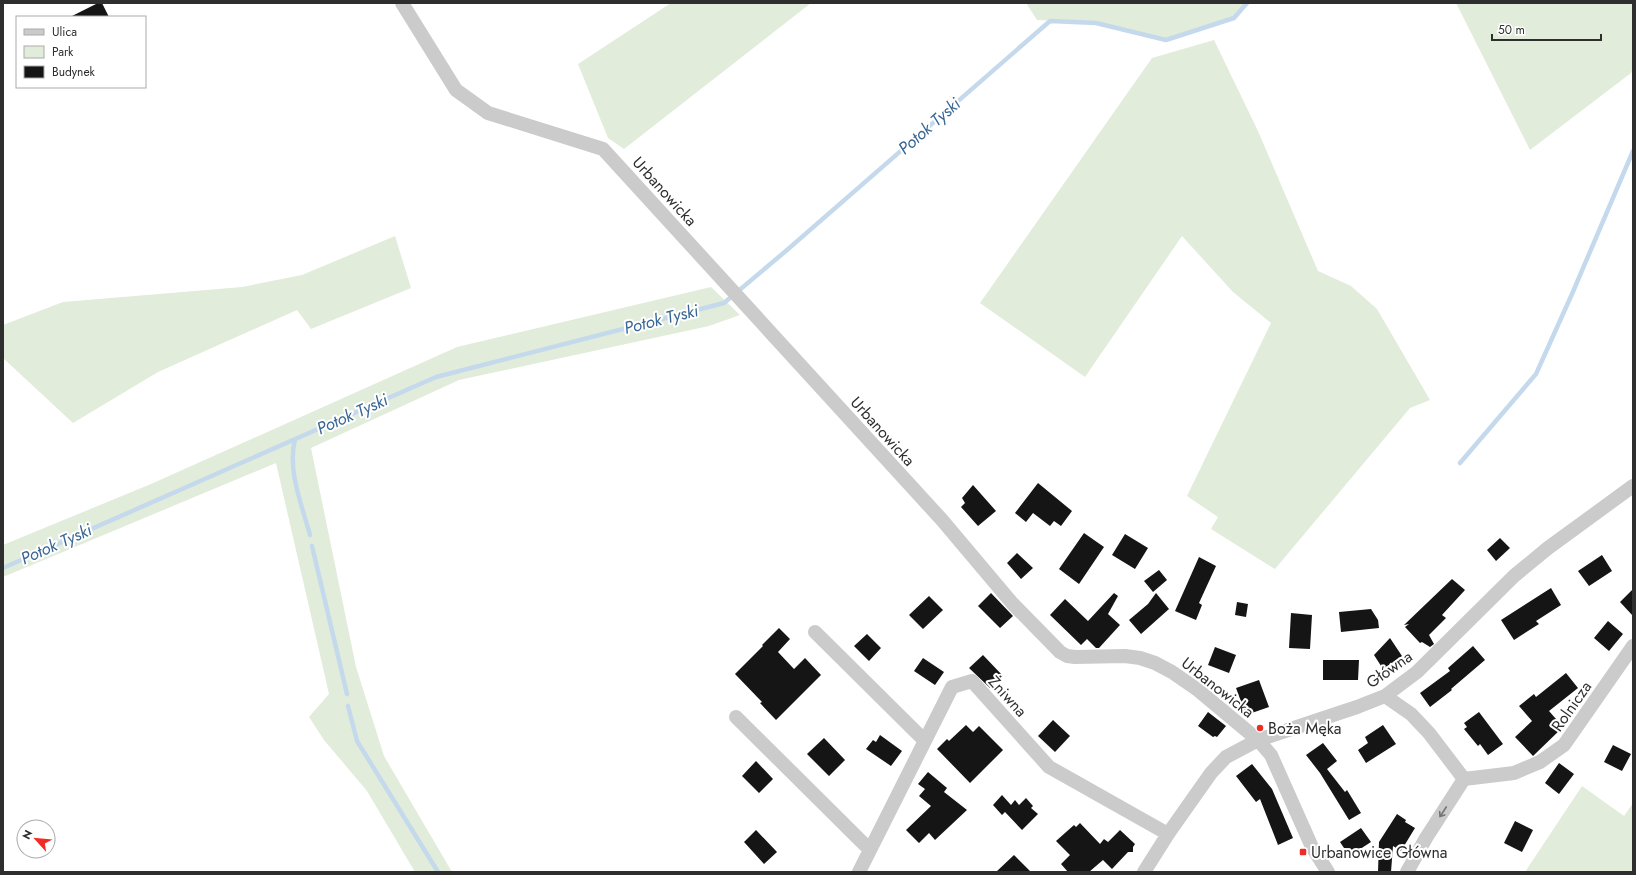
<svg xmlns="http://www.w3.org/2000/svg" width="1636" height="875" font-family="Jost,sans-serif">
  <rect width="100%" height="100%" fill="#fff"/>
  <path fill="#e2ecda" d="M671,3H811L624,149L608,138L578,64Z
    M1026,3H1247L1234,18L1166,40L1096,23L1037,20Z
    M1456,3H1633V68L1631,73L1530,150Z
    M1214,40L1258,131L1318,271L1351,286L1377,309L1430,400L1410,408L1275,569L1211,529L1218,517L1187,496L1271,323L1233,292L1182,236L1085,377L980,303L1152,58Z
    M395,236L411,288L311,329L297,310L158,372L73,423L3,358V325L63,302L242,287L302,275Z
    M711,287L740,315L709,326L459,380L311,448L356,667L384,756L452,872H415L367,791L324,740L309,717L329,694L276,463L3,577V545L151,484L457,347Z
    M1582,786L1624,816L1633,803V872H1525Z"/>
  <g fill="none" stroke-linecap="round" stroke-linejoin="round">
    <path stroke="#c5d9ed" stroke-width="4.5" d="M295,439C287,471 302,505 310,535
      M1460,463L1536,374L1572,294L1633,151
      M312,546L347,694
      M3,568L436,377L724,303L787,250L1050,21L1096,23L1166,40L1234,18L1247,3
      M348,706L357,741L438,872"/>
  </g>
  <path fill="#151515" d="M98,3H102L109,17H70Z
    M1038,483L1072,511L1061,526L1054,521L1050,526L1033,513L1026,522L1015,513Z
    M973,485L996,511L978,526L961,507L965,503L962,498Z
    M1084,533L1104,547L1079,584L1059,569Z
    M1125,534L1148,548L1135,569L1112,555Z
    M1500,538L1510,548L1496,561L1487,550Z
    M1017,553L1033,568L1021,579L1007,563Z
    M1602,555L1612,571L1589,586L1578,571Z
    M1199,557L1216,566L1199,603L1202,605L1196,620L1175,611Z
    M1159,570L1167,580L1153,592L1144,581Z
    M1452,579L1465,590L1442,615L1446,618L1429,635L1434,644L1430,647L1422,642L1420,643L1405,627L1409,624L1404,625Z
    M1551,588L1561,605L1536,621L1539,624L1514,640L1501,620Z
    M1633,589V616L1620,602Z
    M991,593L1013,616L1000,628L978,606Z
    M1114,593L1118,596L1108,614L1120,625L1099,648H1096L1087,639L1081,645L1050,615L1065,599L1088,621Z
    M1156,593L1169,609L1141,634L1129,620L1148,604Z
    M929,596L943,610L923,629L909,615Z
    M1237,602L1248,604L1246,617L1235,615Z
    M1371,609L1378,620L1379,628L1341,632L1339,612Z
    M1291,613L1312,615L1310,649L1289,648Z
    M1608,621L1623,634L1609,651L1594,638Z
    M779,628L790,639L778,652L794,669L805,658L821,675L776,720L760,703L762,702L735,674L763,646L762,645Z
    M867,634L881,648L869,661L854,646Z
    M1390,638L1402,656L1383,669L1374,655Z
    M1473,646L1485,660L1451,689L1452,690L1430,707L1420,693L1450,671L1448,668Z
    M1215,647L1236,655L1229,673L1208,665Z
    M983,655L1003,676L990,688L969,668Z
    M923,658L944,672L935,685L914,671Z
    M1323,660H1359L1358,680H1323Z
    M1566,673L1578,688L1549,711L1563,727L1533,756L1515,737L1532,721L1519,706L1534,694L1536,697Z
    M1259,680L1269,707L1246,715L1236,688Z
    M1208,712L1226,726L1217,737L1215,736L1213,737L1198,726Z
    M1479,712L1503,744L1488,755L1480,744L1478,746L1464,729L1467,727L1464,723Z
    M1053,720L1070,736L1055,752L1038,736Z
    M966,725L973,732L979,726L1003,750L970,783L937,749L947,739L949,741Z
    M1383,725L1396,744L1366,763L1358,750L1368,743L1365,737Z
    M880,735L902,751L891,766L866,749L873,740L876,742Z
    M824,738L845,760L829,776L807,754Z
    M1323,743L1337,761L1327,769L1345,792L1347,790L1361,813L1349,820L1320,773L1306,755Z
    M1613,745L1631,754L1622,771L1604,762Z
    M756,761L773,779L759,793L742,776Z
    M1559,763L1574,774L1559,794L1545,783Z
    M1252,764L1272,789L1293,838L1278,845L1260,799L1256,802L1236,776Z
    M928,772L947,788L944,792L967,810L935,840L929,833L919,843L906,830L931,806L919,796L925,789L918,784Z
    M1002,795L1011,805L1015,800L1019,805L1026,798L1033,806L1031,808L1038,814L1022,830L1005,812L1002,815L993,805Z
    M1397,814L1406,820L1405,822L1415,828L1401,851L1393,846L1391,872H1378L1379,842Z
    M1515,821L1533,830L1522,852L1504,843Z
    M1080,823L1100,844L1104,839L1108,842L1120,830L1135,844L1133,847V852H1128L1112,869L1103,860L1089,872H1068L1061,864L1070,855L1056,841L1074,825L1076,827Z
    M1361,828L1371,842L1354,853L1350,848L1346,851L1340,842Z
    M756,830L777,852L764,864L744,842Z
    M1014,855L1031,872H996Z"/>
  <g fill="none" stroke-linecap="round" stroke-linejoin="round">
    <path stroke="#cbcbcb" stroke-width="14" d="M402,3L456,90L488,113L603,149L942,520L1012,603L1060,652L1067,656L1075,657L1125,656L1140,658L1155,663L1172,672L1198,690L1258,740L1271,755L1312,847L1328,872
      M815,632L924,740
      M1385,696L1411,714L1429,733L1464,779
      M736,717L870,850
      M1464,779L1514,773L1540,762L1564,745L1633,646
      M859,872L952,687L972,681L1049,767L1168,834
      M1144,872L1168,834L1211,773L1226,757L1258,740L1357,707L1385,696L1417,672L1514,576L1548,548L1633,486
      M1407,872L1426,838L1464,779"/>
  </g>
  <defs><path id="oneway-shaft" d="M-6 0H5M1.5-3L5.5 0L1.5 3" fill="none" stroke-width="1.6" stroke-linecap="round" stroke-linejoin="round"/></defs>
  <use stroke="#757575" href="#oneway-shaft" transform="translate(1443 812) rotate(123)"/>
  <g fill="#f02d24" stroke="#fff" stroke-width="1.5">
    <circle cx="1260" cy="728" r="4"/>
    <rect x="1299" y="848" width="8" height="8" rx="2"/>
  </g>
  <g text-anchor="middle" stroke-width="4" stroke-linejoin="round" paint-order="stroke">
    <g font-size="16" fill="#2e2e2e" stroke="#fff">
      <text transform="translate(665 191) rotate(48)" y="6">Urbanowicka</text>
      <text transform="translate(883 431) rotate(48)" y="6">Urbanowicka</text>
      <text transform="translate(1389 669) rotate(-35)" y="6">Główna</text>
      <text transform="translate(1218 687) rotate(38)" y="6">Urbanowicka</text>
      <text transform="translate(1008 696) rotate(48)" y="6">Żniwna</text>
      <text transform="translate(1571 706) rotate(-55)" y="6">Rolnicza</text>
    </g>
    <g font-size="16" fill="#2e2e2e" stroke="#fff" text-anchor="start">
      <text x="1268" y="734">Boża Męka</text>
      <text x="1311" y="858">Urbanowice Główna</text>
    </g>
    <g font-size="17" font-style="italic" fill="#376594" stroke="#fff">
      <text transform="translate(929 126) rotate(-41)" y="6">Potok Tyski</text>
      <text transform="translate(661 319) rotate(-14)" y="6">Potok Tyski</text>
      <text transform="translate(352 414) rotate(-24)" y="6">Potok Tyski</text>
      <text transform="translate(56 544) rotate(-24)" y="6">Potok Tyski</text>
    </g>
  </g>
  <rect width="1636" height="875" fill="none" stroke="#2e2e2e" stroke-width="8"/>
  <rect x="16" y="16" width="130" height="72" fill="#ffffff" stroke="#ababab"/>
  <rect x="24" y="29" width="20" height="6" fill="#cbcbcb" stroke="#ababab"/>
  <text x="52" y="36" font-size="12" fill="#2e2e2e">Ulica</text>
  <rect x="24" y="46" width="20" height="12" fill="#e2ecda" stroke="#ababab"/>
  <text x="52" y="56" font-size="12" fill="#2e2e2e">Park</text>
  <rect x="24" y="66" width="20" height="12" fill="#151515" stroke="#ababab"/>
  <text x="52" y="76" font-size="12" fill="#2e2e2e">Budynek</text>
  <g transform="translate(36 839) rotate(297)"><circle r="19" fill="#ffffff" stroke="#ababab"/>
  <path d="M0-3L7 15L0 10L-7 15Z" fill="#f02d24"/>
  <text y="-6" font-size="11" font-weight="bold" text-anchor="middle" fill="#2e2e2e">N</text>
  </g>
  <path d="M1492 34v6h109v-6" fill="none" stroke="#2e2e2e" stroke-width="2"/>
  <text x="1498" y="34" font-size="12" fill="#2e2e2e" stroke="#ffffff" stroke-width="3" paint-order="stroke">50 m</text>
</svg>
